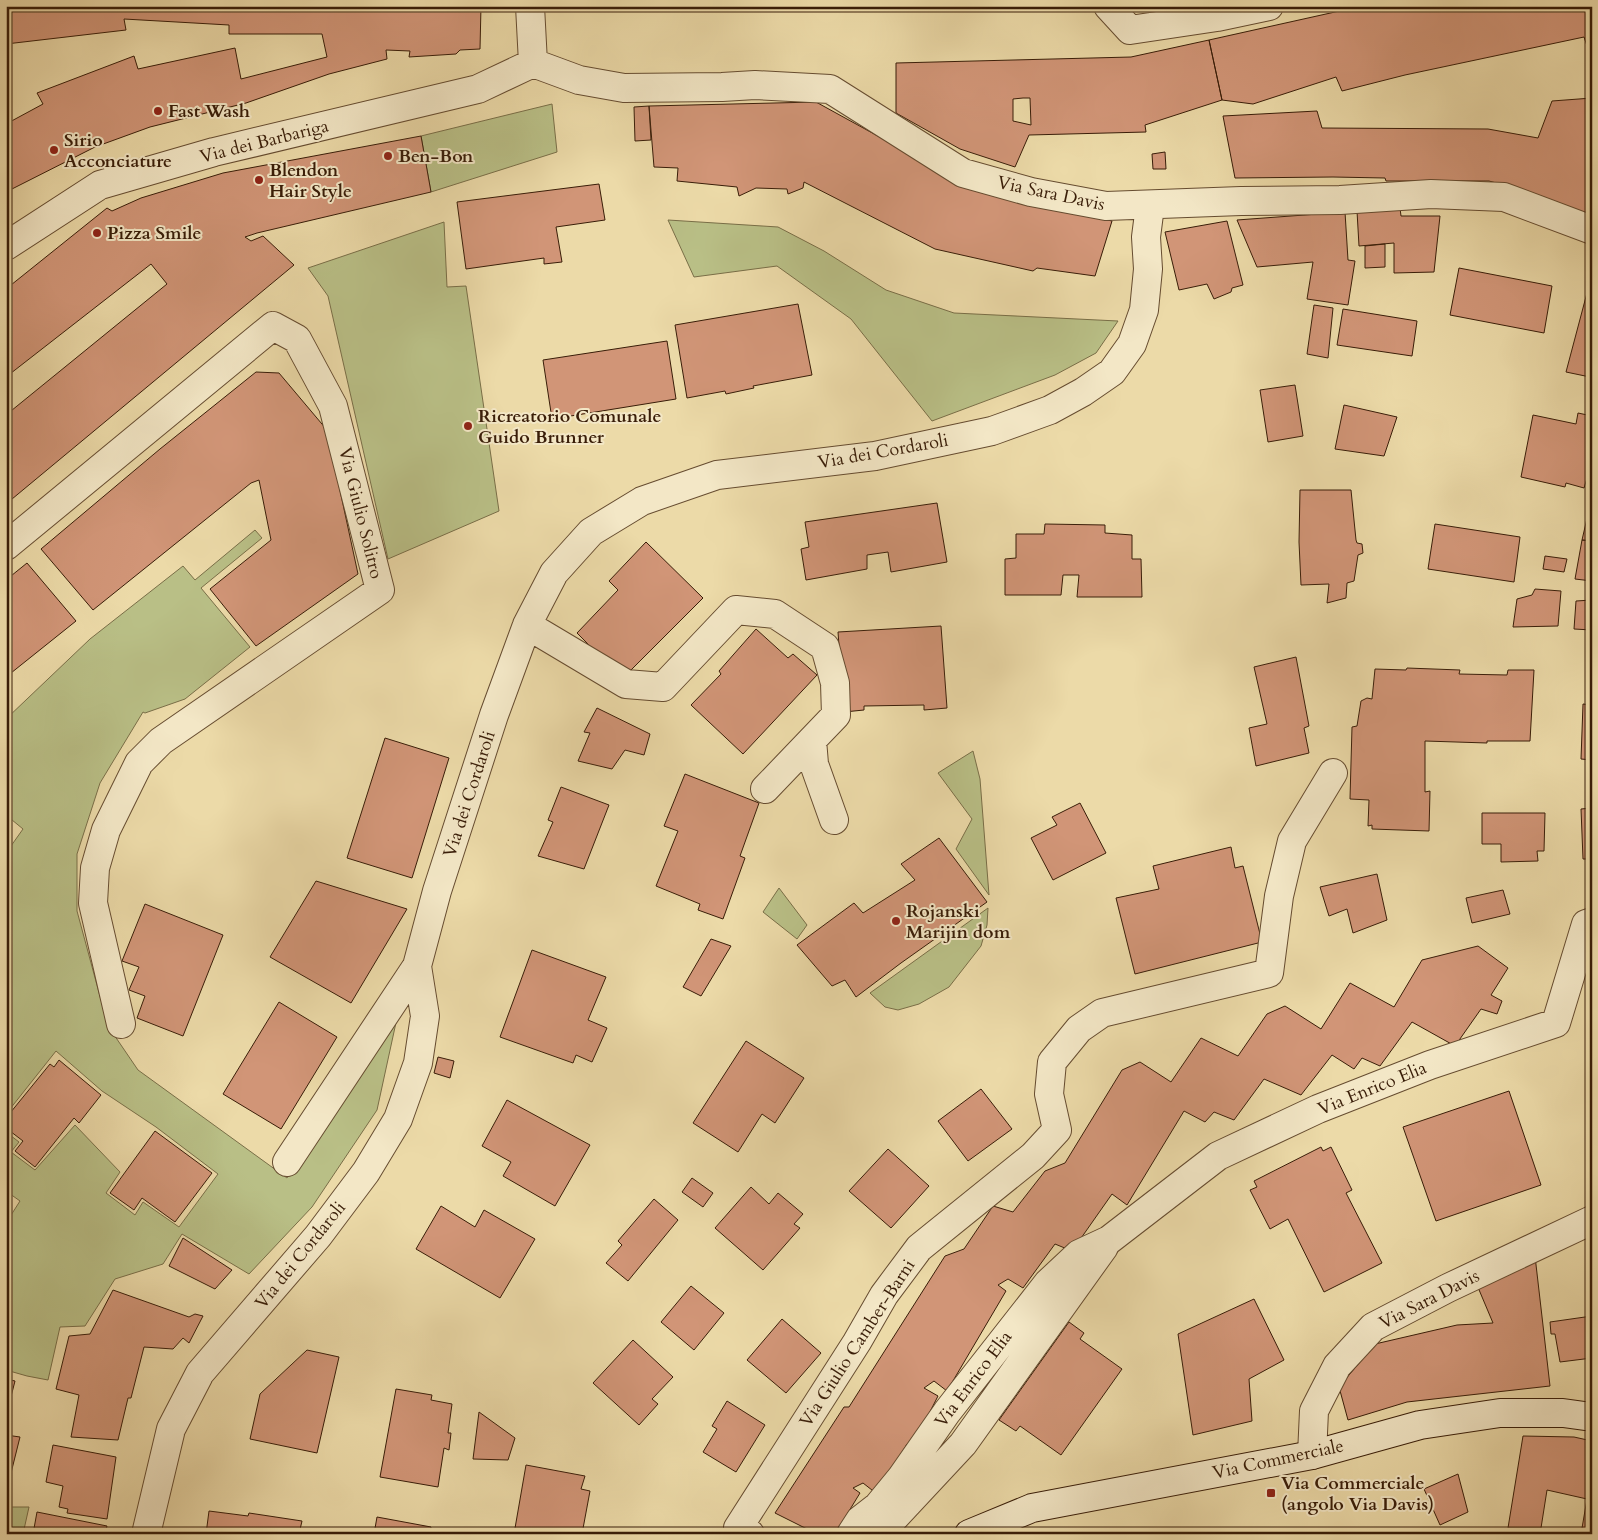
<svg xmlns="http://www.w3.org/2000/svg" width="1598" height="1540" font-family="Cardo,serif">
  <rect width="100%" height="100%" fill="#ecdaa8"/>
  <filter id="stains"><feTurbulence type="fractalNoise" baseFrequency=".004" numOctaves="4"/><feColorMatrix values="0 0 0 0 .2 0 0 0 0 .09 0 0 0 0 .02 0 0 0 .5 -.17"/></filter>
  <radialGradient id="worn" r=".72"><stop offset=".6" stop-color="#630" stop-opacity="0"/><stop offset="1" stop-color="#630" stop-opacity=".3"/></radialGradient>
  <path fill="#b9bf86" stroke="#796e47" d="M552,104L557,152L431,192L421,136Z
    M668,220L778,227L824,251L886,290L954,313L1118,321L1096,353L1055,375L932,421L851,319L777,266L694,277Z
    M444,222L447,287L466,286L499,511L388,559L328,296L308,268Z
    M255,530L262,538L201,588L250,647L185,699L145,713L143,712L100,783L77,854V911L108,1026L138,1070L287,1178L397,1018L377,1110L312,1207L249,1274L182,1234L163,1264L115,1279L85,1326L60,1327L48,1380L27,1376L6,1370V1223L20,1201L6,1191V1132L19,1142L11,1152L35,1170L75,1125L120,1172L106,1193L135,1215L143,1202L179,1227L218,1174L156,1127L102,1091L56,1051L6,1114V853L23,829L6,815V719L90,639L183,566L195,580Z
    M973,751L980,779L989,895L956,849L972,819L938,773Z
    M779,888L807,925L797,939L763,912Z
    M988,908L987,925L981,946L949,987L919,1004L898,1010L885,1007L870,993Z
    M6,1507H29L23,1534H6Z"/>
  <path fill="#d19577" stroke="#391d08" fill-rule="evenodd" d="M6,6H481L480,49L460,50L456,54L409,57L410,51L386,50L387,59L329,74L246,103L150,127L95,147L6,192V124L43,104L37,93L134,56L138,69L235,48L241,79L327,57L322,34H229V25L124,19L126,30L6,44Z
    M1362,6H1592V52H1589L1584,37L1405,75L1342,91L1336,77L1253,104L1222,100L1209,40Z
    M1209,40L1222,100L1145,125L1146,132L1029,135L1015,167L960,149L896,113V63L1131,57ZM1023,98H1030L1031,125L1013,121V99Z
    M1592,98V220L1525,191L1489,181H1386L1385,178L1333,177L1235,178L1223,116L1317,111L1322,128L1488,129L1538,138L1552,101Z
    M816,102L956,179L1048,206L1112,221L1095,276L1037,268L1033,271L935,249L804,182L803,188L788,194L787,189L756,188L739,196L737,187L677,181L678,168L654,167L649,106Z
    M649,106L651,140L635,141L634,107Z
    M421,136L431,192L257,233L245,237L251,241L263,236L294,265L6,504V415L167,284L151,264L6,377V289L107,208L112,211L141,198L223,173Z
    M1165,152L1166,169H1153L1152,154Z
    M599,184L605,220L556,227L562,262L544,264V258L466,269L457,202Z
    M1400,208L1401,216H1440L1434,272L1394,273V243L1359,246L1357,211Z
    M1345,212L1348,260L1355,261L1348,305L1307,299L1313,262L1257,267L1237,220Z
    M1227,221L1243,285L1232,288L1231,292L1214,299L1207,284L1179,290L1165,232Z
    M1385,244V267L1365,268V246Z
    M1459,268L1552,286L1544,333L1450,315Z
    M1592,274V386H1588L1590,377L1566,372Z
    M798,304L812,375L753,386L754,388L726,394L725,391L687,398L675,325Z
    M1314,305L1333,308L1328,358L1307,354Z
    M1343,309L1417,321L1412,356L1337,345Z
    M667,341L676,399L552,419L543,360Z
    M256,372L279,373L327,430L358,574L256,646L210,589L271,540L259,480L251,483L93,610L41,549L160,449Z
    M1295,385L1303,436L1268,442L1260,390Z
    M1344,405L1397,417L1384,456L1335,449Z
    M1578,413L1592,416V462L1584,488L1566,483L1565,487L1521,477L1533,415L1576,424Z
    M1300,490H1351L1356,540L1357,543L1362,544L1363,553L1358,555L1354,581L1347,583L1346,598L1327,603L1329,584L1301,585L1299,542Z
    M937,503L947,562L891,572L888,552L867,555V569L806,580L801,549L809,547L805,522Z
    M1592,513V541L1582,540L1588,514Z
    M1045,524L1105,525V533L1132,535V559H1141L1142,597H1077L1079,575H1063L1061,595H1005V559L1016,558V534H1044Z
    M1435,524L1520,537L1514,582L1428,569Z
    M1582,540L1592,541V581L1575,579Z
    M646,542L703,598L629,672L621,664L615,671L577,633L618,590L609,581Z
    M1545,556L1567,559L1564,572L1543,569Z
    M27,563L76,621L6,677V580Z
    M1535,589L1561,591L1558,626L1513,627L1517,599L1532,595Z
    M1592,600V630L1574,629L1576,601Z
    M941,626L947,708L924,710V705L864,706V710L844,712L838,632Z
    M756,629L788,658L793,654L817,675L743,754L691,705L721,674L719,671Z
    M1296,657L1309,726L1304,728L1309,753L1256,766L1249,728L1267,724L1254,667Z
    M1407,668L1460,670L1459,674L1507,675L1508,670H1534L1530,741H1487V743L1425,741V792L1430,791L1429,831L1372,829V825L1368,826L1369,800L1350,799L1352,727L1357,726L1361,701L1367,698L1372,699L1375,669L1406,670Z
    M1583,704L1592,705V760L1581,759Z
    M597,708L650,734L644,755L625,750L612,769L578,761L590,733L584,732Z
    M385,738L449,758L412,878L347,858Z
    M685,774L759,803L740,856L745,858L723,919L698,910L700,904L656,886L678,831L664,826Z
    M561,787L609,805L584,869L538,856L553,822L548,820Z
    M1080,803L1106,853L1053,880L1031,838L1057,825L1052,817Z
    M1592,808V859H1583L1581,809Z
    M1482,813H1545L1544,851H1537L1538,861L1501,862V844H1482Z
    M939,838L987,902L901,963L856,997L845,980L832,986L797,945L854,903L863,913L915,880L901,864Z
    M1231,847L1235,868L1243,866L1262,942L1135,974L1116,898L1159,889L1153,866Z
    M1377,874L1387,920L1353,933L1347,909L1329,916L1320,887Z
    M316,881L407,909L351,1003L270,957Z
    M1503,890L1510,914L1472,923L1466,898Z
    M145,904L223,935L183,1036L137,1018L145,996L129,990L139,967L122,961Z
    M711,939L731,946L701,996L683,987Z
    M1478,946L1508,968L1491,995L1502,1001L1497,1014L1481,1009L1455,1046L1412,1022L1380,1066L1362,1058L1354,1069L1332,1055L1301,1095L1264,1079L1234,1120L1214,1112L1205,1122L1184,1111L1127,1205L1112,1194L1072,1251L1055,1244L1023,1288L1008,1279L998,1285L1006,1291L947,1391L934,1381L924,1388L938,1396L911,1449L907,1444L877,1494L863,1483L853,1488L860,1493L835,1534H817L775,1513L844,1407H849L945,1256L964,1249L993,1206L1013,1212L1045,1171L1065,1163L1122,1070L1140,1062L1171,1082L1201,1038L1238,1056L1267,1014L1285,1006L1321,1029L1350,983L1394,1007L1422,960Z
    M532,950L606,977L588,1020L607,1028L592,1062L576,1055L573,1063L500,1037Z
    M279,1002L337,1037L281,1129L223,1094Z
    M746,1041L804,1078L775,1123L762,1114L738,1152L693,1123Z
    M438,1057L454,1061L450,1078L434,1073Z
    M59,1060L101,1095L79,1123L74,1118L35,1167L15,1151L23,1141L6,1128V1118L50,1064L54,1067Z
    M981,1089L1012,1129L968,1161L938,1121Z
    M1509,1091L1541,1185L1436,1221L1403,1127Z
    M507,1100L590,1145L555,1206L503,1176L511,1162L482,1146Z
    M155,1131L212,1173L175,1222L142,1198L134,1210L110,1193Z
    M1321,1147L1323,1151L1331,1147L1352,1190L1346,1193L1382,1263L1324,1292L1288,1219L1270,1229L1250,1190L1257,1187L1254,1181Z
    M888,1149L929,1186L891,1228L849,1191Z
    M692,1178L713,1193L703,1207L682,1192Z
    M751,1187L769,1204L778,1193L803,1214L794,1224L800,1228L763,1270L715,1228Z
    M654,1199L678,1220L628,1281L606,1263L622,1245L618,1241Z
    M441,1206L475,1227L484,1210L535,1239L500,1298L416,1249Z
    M183,1238L232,1270L215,1289L169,1266Z
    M1535,1256L1550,1386L1407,1402L1348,1420L1339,1387L1375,1344L1457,1325L1493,1323L1477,1285Z
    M691,1286L724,1313L694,1350L661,1322Z
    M113,1290L189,1317L195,1314L203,1316L189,1343L183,1338L173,1349L144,1347L131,1398H128L118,1440L71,1437L79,1395L56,1389L69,1336L90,1334Z
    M1254,1299L1284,1360L1249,1379L1252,1421L1193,1435L1178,1334Z
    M1592,1316V1358L1560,1362L1555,1334H1551L1550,1322Z
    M782,1319L821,1353L786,1393L747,1360Z
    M1069,1322L1084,1333L1080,1339L1122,1369L1061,1455L1020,1426L1016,1431L999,1420Z
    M633,1340L673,1377L652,1399L658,1404L639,1425L593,1383Z
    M307,1350L339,1357L317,1453L250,1439L260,1394Z
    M6,1379L15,1381L6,1416Z
    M396,1389L432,1395L431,1400L452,1404L448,1433H451L449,1450L444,1448L438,1487L380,1477Z
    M727,1401L765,1425L736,1472L703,1452L717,1429L712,1426Z
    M479,1412L515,1438L508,1460L473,1459Z
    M6,1435L20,1437L7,1489H6Z
    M1523,1436L1574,1437L1592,1441V1534H1581L1587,1499L1547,1490L1541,1528H1508Z
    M53,1445L116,1457L107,1519L67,1513L68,1509L59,1507L63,1486L46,1482Z
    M526,1465L585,1476L581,1489L590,1491L582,1534H514Z
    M1458,1474L1468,1512L1440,1525L1424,1489Z
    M209,1511L248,1516L249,1513L302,1521L299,1534H206Z
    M37,1512L107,1526L105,1534H33Z
    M377,1517L431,1527L430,1534H374Z"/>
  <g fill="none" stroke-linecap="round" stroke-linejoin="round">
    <g stroke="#664c30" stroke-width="30">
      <path id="street" d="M530,6L533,63
        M1108,6L1130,30L1217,17L1269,6
        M533,63L579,80L624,88L722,87L755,85L830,89L963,173L1031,192L1106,206L1241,201L1340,200L1431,194L1504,197L1592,230
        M6,246L100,185L214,152L478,89L533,63
        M6,546L273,326L297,339L333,406L380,590L161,741L139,763L106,830L95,868L93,903L121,1024
        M527,625L626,684L663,687L736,610L775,614L825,647L835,683L836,715L765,789
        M812,740L814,764L834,820
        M287,1162L417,966
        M1312,1455L1314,1411L1337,1366L1373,1327L1448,1288L1592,1220
        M146,1534L171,1429L200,1373L318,1236L366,1172L398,1119L418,1063L425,1016L417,966L437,891L494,715L527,625L554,573L591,532L642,501L717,475L875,456L992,431L1050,410L1083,392L1112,372L1132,344L1144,310L1148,269L1146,237L1150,206
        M750,1534L738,1528L857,1342L884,1295L919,1248L1033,1156L1057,1130L1049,1094L1052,1062L1079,1029L1102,1013L1269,973L1279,896L1292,841L1333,773
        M851,1534L860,1520L878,1506L901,1478L947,1412L1048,1283L1079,1254L1109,1240L1218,1156L1318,1109L1430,1065L1556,1023L1586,924L1592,922
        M879,1534L963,1444L1104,1247"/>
    </g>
    <g stroke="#391d08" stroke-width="30">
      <path id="secondary" d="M969,1534L1032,1508L1312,1455L1420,1425L1500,1413H1563L1592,1417"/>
    </g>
    <use href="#street" stroke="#f3e7c6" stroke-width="28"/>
    <use href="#secondary" stroke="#f3e7c6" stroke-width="28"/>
  </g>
  <g fill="#8f2418" stroke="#f3e7c6" stroke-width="2">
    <circle cx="158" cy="111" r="5"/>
    <circle cx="54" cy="150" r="5"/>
    <circle cx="388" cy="156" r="5"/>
    <circle cx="259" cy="180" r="5"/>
    <circle cx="97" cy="233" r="5"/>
    <circle cx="468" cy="426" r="5"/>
    <circle cx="896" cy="921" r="5"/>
    <rect x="1266" y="1488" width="10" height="10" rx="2.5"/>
  </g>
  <g text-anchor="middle" stroke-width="4" stroke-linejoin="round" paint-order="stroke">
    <g font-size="18" font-weight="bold" fill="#391d08" stroke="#f3e7c6" text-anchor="start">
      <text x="168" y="117">Fast Wash</text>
      <text x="64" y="146">Sirio<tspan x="64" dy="21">Acconciature</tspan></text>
      <text x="398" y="162">Ben-Bon</text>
      <text x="269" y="176">Blendon<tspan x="269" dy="21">Hair Style</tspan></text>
      <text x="107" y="239">Pizza Smile</text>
      <text x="478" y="422">Ricreatorio Comunale<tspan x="478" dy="21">Guido Brunner</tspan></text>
      <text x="906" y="917">Rojanski<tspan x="906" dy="21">Marijin dom</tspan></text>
      <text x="1281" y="1489">Via Commerciale<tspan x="1281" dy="21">(angolo Via Davis)</tspan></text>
    </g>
    <g font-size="18" fill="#391d08" stroke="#f3e7c6">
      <text transform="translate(264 141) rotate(-14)" y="6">Via dei Barbariga</text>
      <text transform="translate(1051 193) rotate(12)" y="6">Via Sara Davis</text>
      <text transform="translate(883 451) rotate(-10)" y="6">Via dei Cordaroli</text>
      <text transform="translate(361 513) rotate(76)" y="6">Via Giulio Solitro</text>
      <text transform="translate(469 794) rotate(-72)" y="6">Via dei Cordaroli</text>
      <text transform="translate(1372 1088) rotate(-22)" y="6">Via Enrico Elia</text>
      <text transform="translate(300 1255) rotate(-51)" y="6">Via dei Cordaroli</text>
      <text transform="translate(1429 1299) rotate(-27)" y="6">Via Sara Davis</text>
      <text transform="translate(857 1343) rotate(-57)" y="6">Via Giulio Camber-Barni</text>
      <text transform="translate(973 1379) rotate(-53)" y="6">Via Enrico Elia</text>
      <text transform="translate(1278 1459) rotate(-12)" y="6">Via Commerciale</text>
    </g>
  </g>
  <rect width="1598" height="1540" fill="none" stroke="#ecdaa8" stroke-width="25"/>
  <rect x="8" y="8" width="1583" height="1525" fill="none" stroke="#391d08" stroke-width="2.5"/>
  <rect x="12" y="12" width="1573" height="1515" fill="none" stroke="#391d08"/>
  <rect width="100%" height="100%" filter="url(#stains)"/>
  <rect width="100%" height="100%" fill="url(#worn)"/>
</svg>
